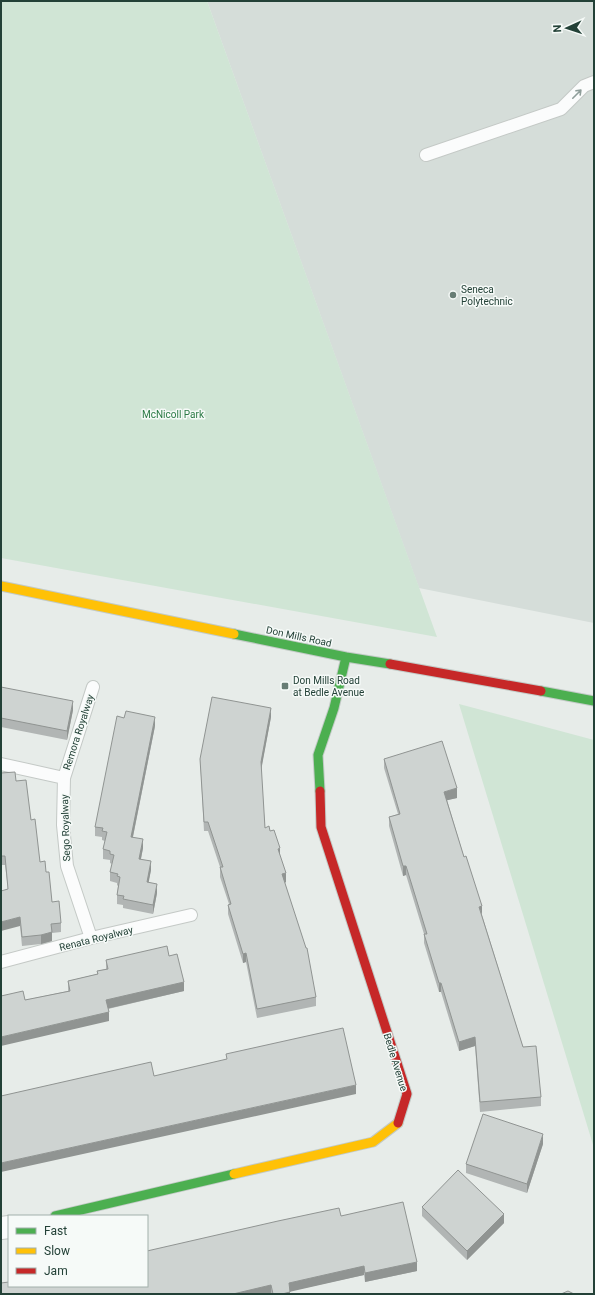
<svg xmlns="http://www.w3.org/2000/svg" width="595" height="1295" font-family="Roboto,sans-serif">
  <rect width="100%" height="100%" fill="#e7ece9"/>
  <path fill="#d5ddd9" d="M207,1H594V623L419,588Z"/>
  <path fill="#d0e5d5" d="M1,1H207L437,637L1,558Z
    M459,704L594,740V1148Z"/>
  <g fill="none" stroke-linecap="round" stroke-linejoin="round">
    <g stroke="#c4c9c6" stroke-width="14">
      <path id="lane" d="M426,155L561,109L584,86L594,82
        M1,764L64,778L63,825L67,866L91,938
        M64,778L93,687
        M1,962L91,938L191,915"/>
    </g>
    <g stroke="#c4c9c6" stroke-width="24">
      <path id="street" d="M1,1228L9,1227"/>
    </g>
    <g stroke="#c2cac6" stroke-width="11">
      <path id="fast" d="M234,634L346,657L390,664
        M541,691L594,701
        M320,791L318,755L334,708L346,657
        M55,1216L234,1174"/>
    </g>
    <g stroke="#c2cac6" stroke-width="11">
      <path id="slow" d="M1,586L234,634
        M234,1174L373,1142L398,1123"/>
    </g>
    <g stroke="#c2cac6" stroke-width="11">
      <path id="jam" d="M390,664L541,691
        M320,791L321,827L407,1094L398,1123"/>
    </g>
    <use href="#lane" stroke="#fbfcfc" stroke-width="12"/>
    <use href="#street" stroke="#fbfcfc" stroke-width="22"/>
    <use href="#fast" stroke="#4caf50" stroke-width="9"/>
    <use href="#slow" stroke="#ffc107" stroke-width="9"/>
    <use href="#jam" stroke="#c62828" stroke-width="9"/>
  </g>
  <path fill="#b1b5b4" d="M1,687L73,710L67,740L1,727Z
    M271,717L261,769L265,828L270,831L280,857L286,882L285,883L316,997V1006L257,1018L246,962L243,963L228,914V905L229,904L220,877V867L208,831H204L200,759Z
    M155,726L133,837L143,848L141,859L151,870L148,883L157,893L153,914L123,908V905L117,904V895L118,886L117,885V883L110,881V872L112,864L110,863V860L103,859V849L105,841L102,840V837L95,836V827Z
    M384,759L457,798L447,800L464,857L523,1047L541,1097V1106L480,1112L475,1046L459,1051L441,992H439L424,943V934L406,875L403,876L389,826V817L398,814L384,768Z
    M1,773L16,781L31,820L40,862L46,872L52,902L61,923V932L52,933V941L41,944L22,946L20,926L8,889L5,865H1Z
    M169,956L184,991L108,1009L109,1021L25,1000L68,991V981L97,974V971L106,969V960Z
    M543,1144L527,1193L466,1173V1164Z
    M422,1207L504,1223L467,1260L422,1216Z
    M341,1216L417,1271L365,1282L364,1275L290,1291V1294H1L9,1286Z"/>
  <path fill="#909492" d="M73,701V710L67,740V731Z
    M271,708V717L261,771V762Z
    M155,717V726L131,846V837Z
    M457,788V798L444,801V792Z
    M143,839V848L139,868V859Z
    M280,848V857L278,849Z
    M151,861V870L147,891V882Z
    M403,866H406V875L403,876Z
    M286,873V882L282,883V874Z
    M157,884V893L153,914V905Z
    M482,906V915L479,907Z
    M20,917V926L1,931V922Z
    M52,932V941L41,944V935Z
    M246,953V962L243,963V954Z
    M184,982V991L106,1009V1000Z
    M439,983H441V992H439Z
    M109,1012V1021L1,1046V1037Z
    M475,1037V1046L459,1051V1042Z
    M356,1085V1094L1,1172V1163Z
    M543,1134V1144L527,1193V1184Z
    M504,1214V1223L467,1260V1251Z
    M417,1262V1271L365,1282V1273Z
    M364,1266V1275L289,1292V1283Z
    M271,1285V1294H233Z
    M290,1292V1294H282Z"/>
  <path fill="#ced3d1" stroke="#909492" d="M1,687L73,701L67,731L1,718Z
    M212,697L271,708L261,762L265,828L269,826L270,831L274,830L280,848L278,849L286,873L282,874L306,948H307L316,997L257,1009L246,953L243,954L228,905L231,904L220,867H223L208,822H204L200,759Z
    M126,711L155,717L131,837L143,839L139,859L151,861L147,882L157,884L153,905L123,899L124,896L117,895L120,877L117,876L118,874L110,872L114,855L110,854V851L103,849L107,832L102,831L103,828L95,827L117,716L124,718Z
    M442,741L457,788L444,792L464,857L466,856L482,906L479,907L523,1047L536,1046L541,1097L480,1102L475,1037L459,1042L441,983H439L424,934H427L406,866H403L389,817L400,814L384,759Z
    M15,772L16,781L26,780L31,820L35,819L40,862L45,861L46,872H49L52,902L59,901L61,923L51,924L52,932L41,935L22,937L20,917L1,922V891L8,889L5,856H1V773Z
    M167,946L169,956L177,954L184,982L106,1000L109,1012L1,1037V996L23,991L25,1000L70,991L68,981L98,974L97,971L108,969L106,960Z
    M343,1028L356,1085L1,1163V1096L151,1062L154,1076L227,1059L226,1054Z
    M483,1114L543,1134L527,1184L466,1164Z
    M458,1170L504,1214L467,1251L422,1207Z
    M403,1202L417,1262L365,1273L364,1266L289,1283L290,1292L282,1294H273L271,1285L233,1294H1V1283L9,1282V1286H147V1251L278,1221L339,1208L341,1216Z
    M568,1291L574,1294H561Z"/>
  <defs><path id="oneway-shaft" d="M-6 0H5M1.5-3L5.5 0L1.5 3" fill="none" stroke-width="1.6" stroke-linecap="round" stroke-linejoin="round"/></defs>
  <use stroke="#8f9e9a" href="#oneway-shaft" transform="translate(577 94) rotate(-45)"/>
  <g fill="#687d75" stroke="#f6faf8" stroke-width="1.5">
    <circle cx="453" cy="295" r="4"/>
    <rect x="281" y="682" width="8" height="8" rx="2"/>
  </g>
  <g text-anchor="middle" stroke-width="3" stroke-linejoin="round" paint-order="stroke">
    <g font-size="10" fill="#234137" stroke="#f6faf8" text-anchor="start">
      <text x="461" y="293">Seneca<tspan x="461" dy="12">Polytechnic</tspan></text>
      <text x="293" y="684">Don Mills Road<tspan x="293" dy="12">at Bedle Avenue</tspan></text>
    </g>
    <g font-size="10" fill="#2b7a45" stroke="#f6faf8">
      <text x="173" y="418">McNicoll Park</text>
    </g>
    <g font-size="10" fill="#234137" stroke="#f6faf8">
      <text transform="translate(299 636) rotate(12)" y="4">Don Mills Road</text>
      <text transform="translate(78 732) rotate(-72)" y="4">Remora Royalway</text>
      <text transform="translate(65 828) rotate(-92)" y="4">Sego Royalway</text>
      <text transform="translate(96 938) rotate(-14)" y="4">Renata Royalway</text>
      <text transform="translate(396 1062) rotate(73)" y="4">Bedle Avenue</text>
    </g>
  </g>
  <rect width="595" height="1295" fill="none" stroke="#234137" stroke-width="4"/>
  <rect x="8" y="1215" width="140" height="72" fill="#f6faf8" stroke="#a2b0ab"/>
  <rect x="16" y="1228" width="20" height="6" fill="#4caf50" stroke="#a2b0ab"/>
  <text x="44" y="1235" font-size="12" fill="#234137">Fast</text>
  <rect x="16" y="1248" width="20" height="6" fill="#ffc107" stroke="#a2b0ab"/>
  <text x="44" y="1255" font-size="12" fill="#234137">Slow</text>
  <rect x="16" y="1268" width="20" height="6" fill="#c62828" stroke="#a2b0ab"/>
  <text x="44" y="1275" font-size="12" fill="#234137">Jam</text>
  <g transform="translate(567 28) rotate(267)" stroke="#f6faf8" stroke-width="3" paint-order="stroke">
  <path d="M0-3L7 15L0 10L-7 15Z" fill="#234137"/>
  <text y="-6" font-size="11" font-weight="bold" text-anchor="middle" fill="#234137">N</text>
  </g>
</svg>
